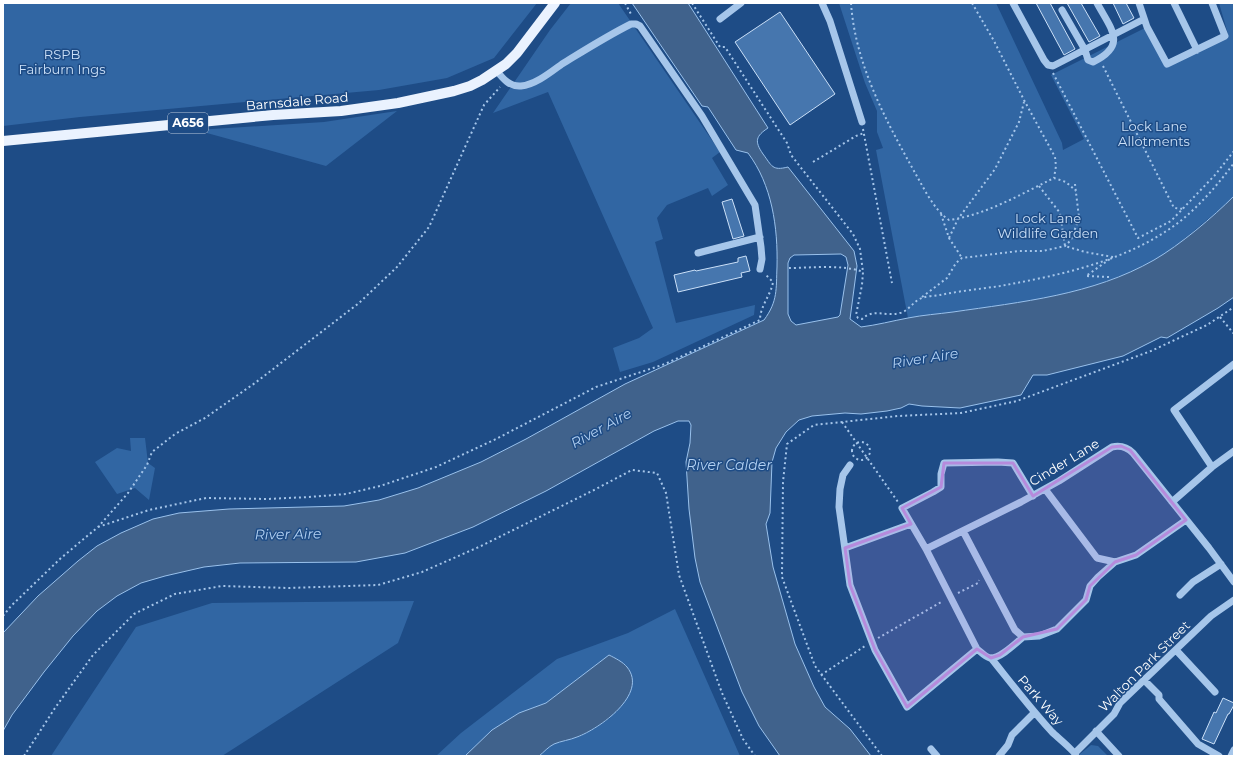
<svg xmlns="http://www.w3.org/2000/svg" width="1237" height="759" font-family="Montserrat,sans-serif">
  <rect width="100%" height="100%" fill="#1e4c86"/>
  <path fill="#3166a3" d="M3,3H537L494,58L447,78L379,90L80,117L3,126Z
    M571,3H618L720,152L712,158L728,185L712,196L708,188L667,205L657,218L663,239L655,242L676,323L755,305L754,315L653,362L620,372L613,348L639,338L653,328L548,92L493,113L550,30Z
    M839,3H996L1062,143L1063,150L1084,139L1051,75L1147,27L1167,64L1228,34L1219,3H1234V196C1224,206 1213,215 1202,224C1187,237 1171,251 1153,261C1079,301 991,306 908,318L876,150L883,148L877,132V111L865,83Z
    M397,111L326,166L196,130L324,122Z
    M130,438H145L148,463L155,468L149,500L135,488L117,494L95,462L117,448L131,451Z
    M414,601L398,643L222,756H51L136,627L212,603Z
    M675,609L740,756H539L553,744L578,737L594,729L610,718L627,666L609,655L546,703L519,713L492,730L465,756H436L461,733L557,659L628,633Z
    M1091,745L1098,746L1108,756H1080V754Z"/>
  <path fill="#40628c" stroke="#99c1ec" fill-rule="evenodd" d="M632,3H688L768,128C756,136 754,141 763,154C772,166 772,171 788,167L854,251L857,266L850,319L861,327C877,325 892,321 908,318C923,315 938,314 953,312C1021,302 1093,295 1154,260C1180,245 1213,217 1234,196V297L1218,308L1167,338L1161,337L1123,356L1047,375H1033L1021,395L960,408L922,406L909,404L901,408L887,411L861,414L845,413L812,416L799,420L786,432L776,448L772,462L770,513L766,524L773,567L795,644L814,687L825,707L850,729L871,756H780L759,726L742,692L700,582L695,558L689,509L686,462L690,443L691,425L689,421H678L654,431L546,491L473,527L405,553L356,562L240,563L204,567L165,576L141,583L117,596L97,611L73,636L44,672L12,715L3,731V633L38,596L78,561L97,546L121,533L153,519L179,513L229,509L344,506L379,500L418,488L481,462L526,439L625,384L764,320C778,301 776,289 777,267C778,227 772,185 748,153L736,150L708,107L702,106ZM841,254L846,257L848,265L840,315L838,317L796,325L791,321L788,314V263L790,258L794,255Z
    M609,655C615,658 623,662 627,667C649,694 599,729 577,737C570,740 561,741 554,744C548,747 544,752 539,756H465L492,730L519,713L546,703Z"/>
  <path fill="#4676ae" stroke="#cbe0f8" d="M1036,3H1050L1075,49L1064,55Z
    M1067,3H1081L1100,36L1089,42Z
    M1113,3H1126L1134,18L1123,24Z
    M780,12L835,94L790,125L735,42Z
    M732,199L744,236L733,239L722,202Z
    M746,256L750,271L741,273L742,277L678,292L674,275L695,270L696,271L738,262V258Z
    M1223,698L1234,703V705L1229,714H1228L1214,744L1202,739L1214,712L1216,713Z"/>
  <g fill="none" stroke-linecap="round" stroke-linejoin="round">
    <path stroke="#a6c6ea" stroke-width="2" stroke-dasharray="2 3" stroke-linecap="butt" d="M625,3L632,16
      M692,3L720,47H725L787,143L791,155L853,234L860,249L863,272
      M851,3C855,63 885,119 914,171C924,188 933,209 949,220C986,215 1021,194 1054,178L1066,182L1076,191
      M972,3L994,41L1024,100L1055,157L1056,166L1054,178
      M1103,66L1174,208L1184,209
      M1053,73L1138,238L1171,221L1215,175L1234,151
      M863,129L892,283
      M813,162L856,136L864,133
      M1039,186L1060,213L1065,246L1085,252L1113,257
      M941,214L949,238L962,258
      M949,238L958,219L995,169L1019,122L1024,102
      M789,268C810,268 843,264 863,272L862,285L856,315L858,318L862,319C873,308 886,317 900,313C909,311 913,301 922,298C927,296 934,296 940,295C959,291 980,289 1000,286C1062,275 1132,260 1183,219C1202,203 1219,183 1234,163
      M1109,277L1086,276L1110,259
      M922,297L947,278L956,263L962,258L1019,251H1043L1065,246L1071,240L1079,218L1075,184
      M1220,317L1234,334
      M842,422L898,502
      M852 451a9 9 0 1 1 18 0a9 9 0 1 1-18 0Z
      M98,527L149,510L206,498L267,499L309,497L346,494L380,486L436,467L496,439L596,387L665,364L760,320C760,306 771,295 773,282L766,275
      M958,593L978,583L979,580
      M3,616L11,606L61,558L98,527L128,493L147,465L152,452L175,434L205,418L255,383L359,303L397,267L429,227L484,105L500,87
      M878,638L943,601
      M821,675L865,646
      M24,756L55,708L93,655L134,614L175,594L222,586L289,588L378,585L422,572L481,546L594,490L632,470L657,473L666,493L679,575L722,693L743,739L755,756
      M882,756L815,666L782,577L783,482L787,444L814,425L898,416L961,413L1017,401L1151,351L1207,325L1234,307"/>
    <path stroke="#a6c6ea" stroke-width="7" d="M822,3L830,21L862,122
      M1013,3L1044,60L1048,65L1053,66L1144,19
      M1139,3L1147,27L1167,64L1225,36L1212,3
      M1174,3L1197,50
      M1062,10L1085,50L1088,60L1093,62C1128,45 1111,29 1097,3
      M720,19L741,3
      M497,71C503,79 510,87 521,86C535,85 551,72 562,64C585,50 607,36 631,24H636L640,26L702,116L755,205L761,247L762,259L760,269
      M698,253L760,237
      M850,465L843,475L840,489L839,507L850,585L875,650L907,707L977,649
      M1212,467L1174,410L1234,364
      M1045,489L1097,558L1115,562L1136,555L1186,520
      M1172,502L1212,467L1234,451
      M963,531L1015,630L1023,637L1039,636L1057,629L1086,600L1090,586L1098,577L1115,562
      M845,548L911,524
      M926,549L1021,502L1059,481L1112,447C1121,445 1127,447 1133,453L1209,548L1234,582
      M1180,595L1193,582L1221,564
      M1023,637C1016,643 1000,659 990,658C985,657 981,652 977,649L926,549L902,508L933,492L941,487V474L944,463L998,462L1013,463L1033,496
      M1176,650L1215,692
      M991,658C1011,683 1030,708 1052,732C1057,737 1075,751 1076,756
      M1144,680L1159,695V699L1198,744L1219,756
      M1096,731L1119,756
      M931,749L937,756
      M1075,753L1114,714L1120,703L1144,680L1211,616L1234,600
      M999,756L1008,745L1012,735L1034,713
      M1231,756L1234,750"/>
    <path stroke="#eaf2fe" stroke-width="10" d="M3,141L273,115L341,111L398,103L454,91L470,86L482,80L506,64L517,53L555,3"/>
  </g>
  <path fill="#b68bdc" fill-opacity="0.2" stroke="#b68bdc" stroke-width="3" stroke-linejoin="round" d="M1121,446L1130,450L1186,520L1136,555L1115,562L1090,586L1086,600L1057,629L1023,637L1000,655L991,658L977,649L907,707L875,650L850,585L845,548L911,524L902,508L941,487L944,463H1013L1033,496L1112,447Z"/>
  <g text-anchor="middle" stroke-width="3" stroke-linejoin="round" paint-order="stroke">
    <rect fill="#1e4c86" stroke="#bcc9db" stroke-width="1" x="168" y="113" width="40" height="20" rx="3"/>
    <g font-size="12" font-weight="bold" fill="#fff">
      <text x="188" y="127">A656</text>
    </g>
    <g font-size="13" fill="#cbe0f8" stroke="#1e4c86">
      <text x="62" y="59">RSPB<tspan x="62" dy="15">Fairburn Ings</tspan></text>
      <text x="1154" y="131">Lock Lane<tspan x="1154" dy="15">Allotments</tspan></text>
      <text x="1048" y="223">Lock Lane<tspan x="1048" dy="15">Wildlife Garden</tspan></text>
    </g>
    <g font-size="13" fill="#fff" stroke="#1e4c86">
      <text transform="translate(297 101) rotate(-5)" y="5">Barnsdale Road</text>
      <text transform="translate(1064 462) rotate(-31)" y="5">Cinder Lane</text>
      <text transform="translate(1144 666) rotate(-45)" y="5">Walton Park Street</text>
      <text transform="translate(1041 700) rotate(49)" y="5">Park Way</text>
    </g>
    <g font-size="14" font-style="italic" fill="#b2d0f2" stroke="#1e4c86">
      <text transform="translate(925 358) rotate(-9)" y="5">River Aire</text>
      <text transform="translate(601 428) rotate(-29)" y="5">River Aire</text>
      <text x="729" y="470">River Calder</text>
      <text transform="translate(288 534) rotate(-1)" y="5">River Aire</text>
    </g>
  </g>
  <rect width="1237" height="759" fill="none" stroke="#ffffff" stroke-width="8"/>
</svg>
